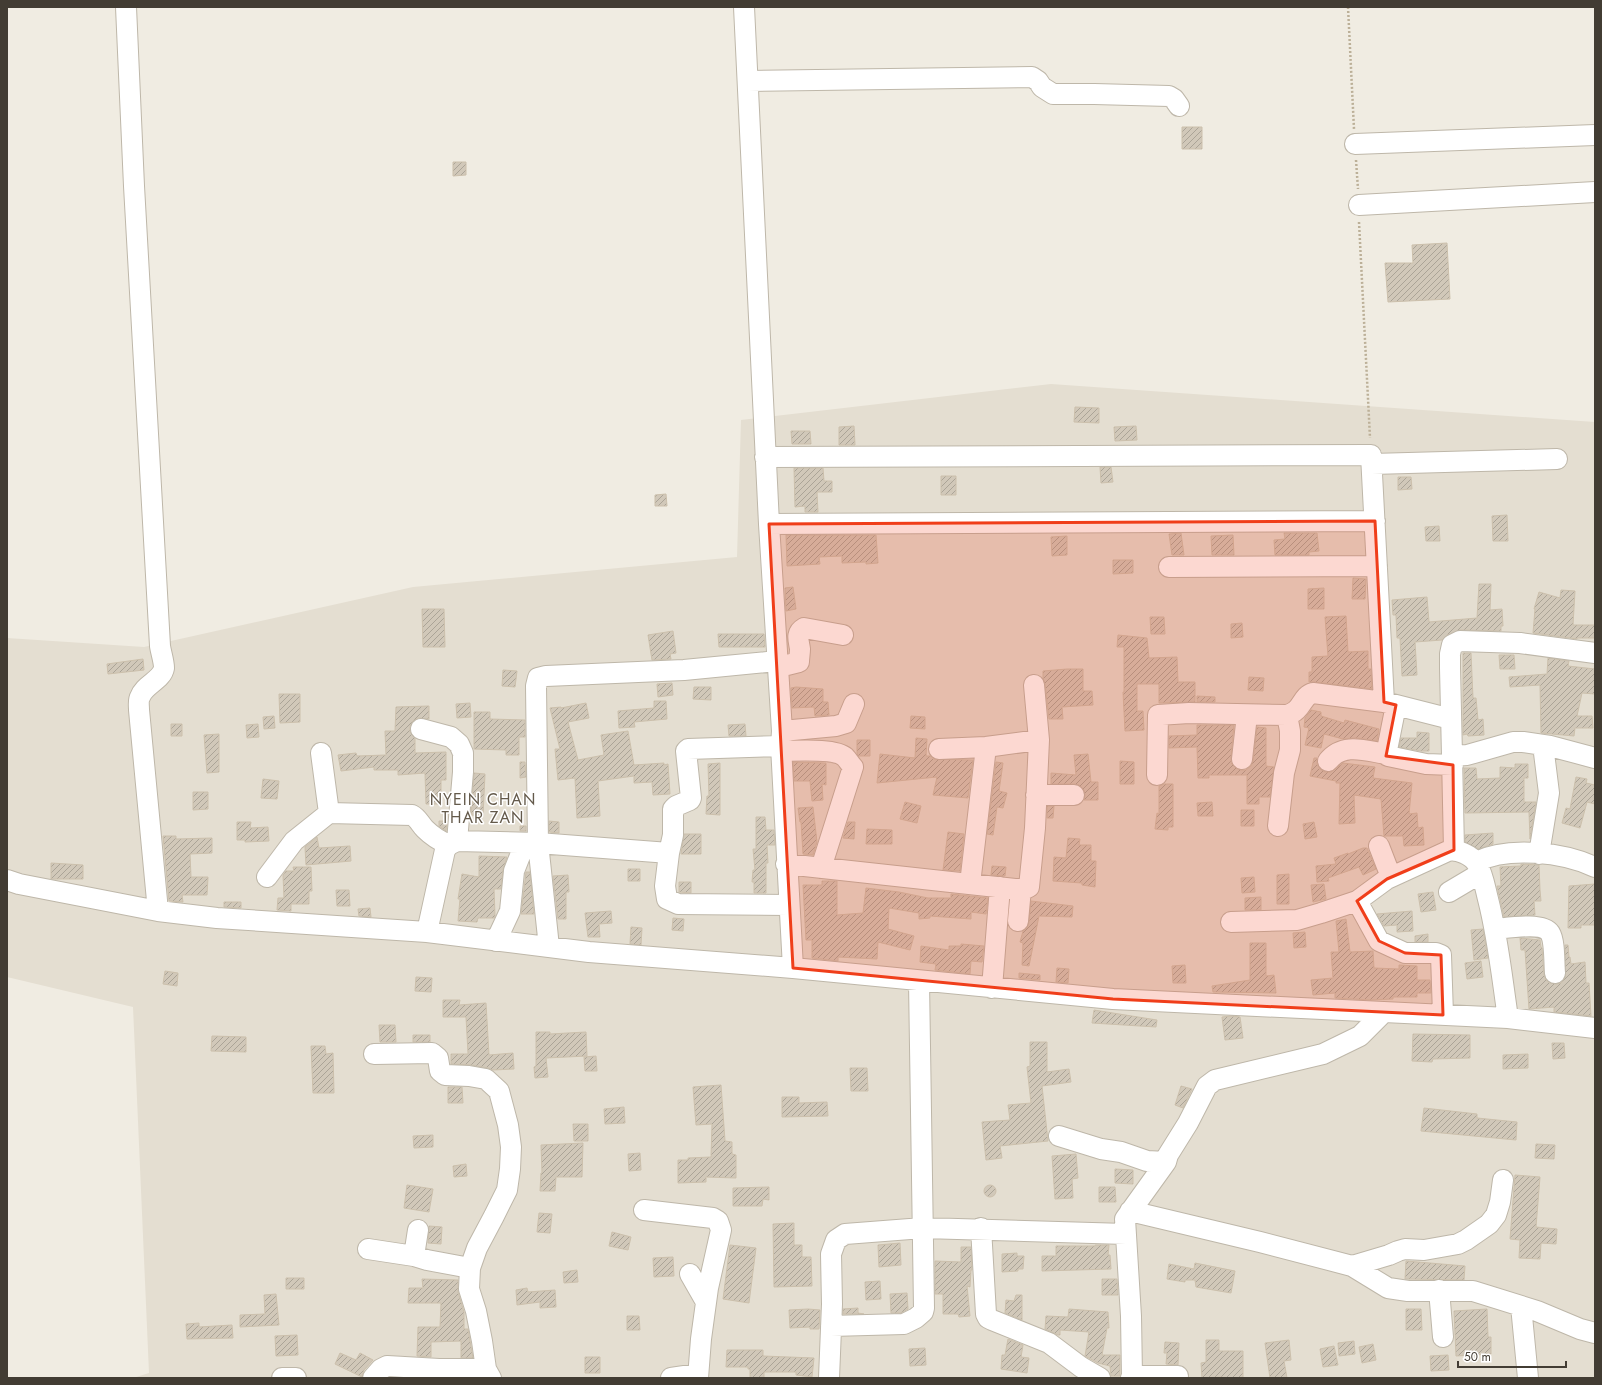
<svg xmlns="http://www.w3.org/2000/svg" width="1602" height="1385" font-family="Jost,sans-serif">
  <defs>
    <pattern id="building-hatch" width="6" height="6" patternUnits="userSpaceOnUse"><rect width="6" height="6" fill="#d1c8b9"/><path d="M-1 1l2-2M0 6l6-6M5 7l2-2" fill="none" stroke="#aba497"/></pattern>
  </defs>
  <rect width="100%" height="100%" fill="#f0ece2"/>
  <path fill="#e4ded1" d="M1051,384L1595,422V1378H133L149,1373L133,1007L7,977V638L144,647L413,587L737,557L741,420Z"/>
  <path fill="url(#building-hatch)" stroke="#ccc0ac" d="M1182,127H1202V149H1182Z
    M453,162H466V175L453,176Z
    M1447,243L1450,299L1388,302L1385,263H1413L1412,245Z
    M1075,407L1099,408V423L1074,422Z
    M854,426L855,445H839V427Z
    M1136,426L1137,440L1115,441L1114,427Z
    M791,431H810L811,444H792Z
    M1100,467H1111L1113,482L1101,483Z
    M794,468H823L824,481H832V492H817L818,512H805V506L795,507Z
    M941,476H956V495H941Z
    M1398,477H1411L1412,489L1398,490Z
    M666,494L667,506H655V495Z
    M1507,515L1508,541H1493L1492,516Z
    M1439,526L1440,541H1426L1425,527Z
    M1181,533L1184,555H1172L1169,534Z
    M1284,533H1317L1319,551L1309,552V555H1275L1274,540L1285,539Z
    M786,535H876L878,563L866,564V562L842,563V556L819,557L820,564L787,566Z
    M1233,535L1234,555H1212L1211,536Z
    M1067,536V555L1052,556L1051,537Z
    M1113,560H1133V573L1113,574Z
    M1353,578L1366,579L1365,599H1352Z
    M1479,584H1491L1490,610L1502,609L1503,626H1501V631L1460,630L1447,635L1442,640L1415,642L1417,675L1402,676L1400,638H1397L1396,615H1393L1392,600L1427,597L1429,622L1477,618Z
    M793,587L796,609L786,611L785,588Z
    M1324,588V609H1308V589Z
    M1561,590L1575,591L1573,625H1595V638H1577V639L1533,633L1535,609H1534L1539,592L1560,598Z
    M422,609H444L445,647H423Z
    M1346,616L1348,652L1368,651V669H1371L1372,689L1314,682H1309V672H1312V657L1328,656L1325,617Z
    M1150,617H1164L1165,634H1151Z
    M1242,623L1243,637L1231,638V624Z
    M673,631L676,653L670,654L671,659L652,660L648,635Z
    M718,634H764L765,647H719Z
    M1118,635L1147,638L1149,658L1177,657L1178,682H1195V702L1159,703V684H1137V711H1143L1144,730L1125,731L1123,692H1124V647H1117Z
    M1463,653H1471L1473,698H1476L1478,720L1483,719L1484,735L1468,736L1467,734L1463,735Z
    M1499,655H1514L1515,669H1500Z
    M1548,658L1569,661L1568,666L1595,669V694L1582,693L1577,716H1592L1593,728H1575L1574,736L1541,733L1540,685L1510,687L1509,677L1547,674Z
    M143,659L144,670L108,674L107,664Z
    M1067,669H1083V691H1092L1093,705L1062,707L1063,719H1049L1045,684L1043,678V671Z
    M503,670L517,671L515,687L502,686Z
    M1249,677L1264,678L1263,691L1248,690Z
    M672,683L673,695L658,697L657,684Z
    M694,687H711V700L693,699Z
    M796,687L823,689V702H828L829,715L815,716L814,707L792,708L791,688Z
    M279,694H300V722L280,723Z
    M1197,696L1215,697V702H1197Z
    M654,701H666L667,719L634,722L635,727L619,728L618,711L654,708Z
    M470,703L471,717L457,718L456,704Z
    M586,703L589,718L568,722L578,760L604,755L601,735L628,731L634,765L664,763V765L668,764L670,794L653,795L652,782L634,783V776L598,781L600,816L577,818L575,778L558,780L555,749H560L550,708L561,707V708Z
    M429,706V719L418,718L413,721L410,726V732L415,738V753L446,752V780H441V804H426L425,773L398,775V770H374V767L341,771L338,755L356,753L357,756L386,755L385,731H395L396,707Z
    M1311,710L1321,712V716L1344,723L1345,720L1379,729L1377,741L1356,738L1343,739L1324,734L1321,748L1305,745L1309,728L1304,727L1305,718Z
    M474,712H490V719L525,720V737H519V755H506V750L474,749Z
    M274,716L275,728L264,729L263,717Z
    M911,716L925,717V729L910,728Z
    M171,724H182V736H171Z
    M258,724L259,737L247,738L246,725Z
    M745,724L746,736H729L728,725Z
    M1197,725H1234L1231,758V763L1236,768L1241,770H1246L1251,766L1253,761L1257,727L1266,728V766L1274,767L1270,797H1259V804H1247V775H1209V778H1198L1197,747L1169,748V736L1197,735Z
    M1417,732L1429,733V751H1421L1399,747L1401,738H1417Z
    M219,734V772L207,773L204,735Z
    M916,738L927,739L926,756H931L934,759L973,760L968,798L933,795L937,777L877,783L880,754L915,758Z
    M857,740H870V756H858L857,753Z
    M1088,754L1091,782H1098V800H1084L1085,795L1084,790L1079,785L1074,784H1051V773L1076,775L1074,755Z
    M1314,758H1317V764L1320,769L1325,772H1331L1343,763L1375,767L1373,778L1412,783L1409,814L1417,813L1418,828L1423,827L1424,845L1404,846L1403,836H1384L1381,799L1354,795L1355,823L1339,824L1340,783H1336V781L1310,776Z
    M1120,761L1134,762V784H1120Z
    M520,762H525L526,777L520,778Z
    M793,762L826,763V785L822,784L823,800L812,801L810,781H794Z
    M996,762L1003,763L999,791L1007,793L1003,808L997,807L993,835L987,834Z
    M720,763V815L706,814L707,796H709L708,764Z
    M1515,764H1528V778H1524V802H1536L1530,839L1529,812L1465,813L1464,768H1476L1477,779L1500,778V767L1515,768Z
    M474,773L485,774L483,816L471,815Z
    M1576,777L1587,779L1586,783L1595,785V804L1587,802L1580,828L1562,823L1566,808L1570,809Z
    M263,779L279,781L277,799L261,798Z
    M1164,784H1173V827H1168V830L1155,829L1157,813L1159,814V786Z
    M193,792H208V809L193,810Z
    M905,802L921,806L917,823L900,819Z
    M1212,802L1213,816H1198L1197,803Z
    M1047,806H1054L1053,818H1047Z
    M813,807L817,842L813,855L803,854L801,822H800L798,808Z
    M1241,810H1254V826H1241Z
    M756,817H765L766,830H774L775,845H767L768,863H766V893H754V882H752L753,870H755L753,849H756Z
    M439,821H447L446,831L439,826Z
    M549,821L559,822V833L549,832Z
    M237,822H251L250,828L268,827L269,841L245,842V840H237Z
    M848,822H855L854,839L843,838Z
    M1314,822L1317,837L1305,839L1303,824Z
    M520,826H526V831H520Z
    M867,829L892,830V844H866Z
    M948,832L964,834L960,871L943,870Z
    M1493,833V844L1479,849L1465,842V835Z
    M684,834H701V854H681Z
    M163,836H176V839L212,838V853L190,854L191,877H208L207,895H182L183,902L169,901Z
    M317,837L319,848L350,846L351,861L306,865L305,847Z
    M1068,838L1080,839L1079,845H1091V861H1096L1095,887L1082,885V883L1053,881L1054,857L1066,858Z
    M1363,848H1367L1376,869L1363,875L1359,867L1328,878L1329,881L1317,882L1316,866L1336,864L1334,858L1348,853V854Z
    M479,856L507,857L503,870L501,889H494L495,916L494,918H478L477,922L458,921L460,899H458L462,874L479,877Z
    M51,863L83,865V879H51Z
    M1521,864L1539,865L1540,890L1541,901H1534L1535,915L1504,917L1497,886H1501L1500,867L1521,866Z
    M992,866L1006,867L1005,876L991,875Z
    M293,867H311L312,891H309V904H291V911L277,910L278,898H284L283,875L286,871H294Z
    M628,869H640V881H628Z
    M526,872H530L534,914H521Z
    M1289,874V904H1277V875Z
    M568,875L569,892H566V919H558L553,876Z
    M1254,877L1255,892L1242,893L1241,878Z
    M822,881H837V915L863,913L866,888L899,892L928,898H951V894L988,898L986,914L971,912V919L930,916V918L919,919V913L889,908L888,929L914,936L910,950L878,942L877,959L838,957V961L812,958V940H806L803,885H822Z
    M679,882H691V893L679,892Z
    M1324,884L1326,899L1313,902L1311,885Z
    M1595,884V925H1581V928H1568L1569,886Z
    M336,890H349L350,906H337Z
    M1433,892L1436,910L1421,912L1418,894Z
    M1261,897V910H1245V898Z
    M1031,901L1073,906L1072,917L1039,916L1029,966L1022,965L1023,943L1020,942L1023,931L1027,928L1029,922Z
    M224,902H241V908L224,907Z
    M370,908L371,917L359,916L358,909Z
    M611,911L612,923L599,924L600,937H588L585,913Z
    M1412,911L1413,931L1397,932V925L1384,926L1377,914Z
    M673,918L684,919L683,931L672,930Z
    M1346,919L1350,952L1373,951L1374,968L1399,969V965L1417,966V980H1430L1431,993H1417V997H1393V999L1371,1000L1335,998V993L1313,995L1311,980L1333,978L1331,952H1339L1336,921Z
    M631,927L642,928L641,945L630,944Z
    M1483,929L1488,958L1474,960L1471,930Z
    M1305,932L1306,947L1294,948L1293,933Z
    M1428,934V942H1415V936Z
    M1520,938L1540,940L1541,947L1542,948L1544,974L1546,980L1550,983L1556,984L1561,983L1565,978V945H1568L1569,957H1570L1571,964L1585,962L1586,983H1589L1591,1016L1554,1012V1007L1529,1009L1525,950H1521Z
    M1250,943H1266V976L1274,975L1276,993L1213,992L1212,986L1250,980Z
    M961,944L984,946L982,962L971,961L970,974L935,970L936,964L920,962L921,946L949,950V946H961Z
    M1481,961L1483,977L1467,979L1465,963Z
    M1185,965L1186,983H1173L1172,966Z
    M1057,968L1069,969L1068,983L1056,982Z
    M165,971L178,973L177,986L163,984Z
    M1019,973L1040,975V980L1019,978Z
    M416,977L432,978L431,992L415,991Z
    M443,1000H460L459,1005L486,1003L489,1055L513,1053L514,1069L493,1070L488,1068L471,1065L451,1064V1054H468V1053L466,1017H443Z
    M1094,1010L1157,1020L1156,1027L1092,1023Z
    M1232,1016L1240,1017L1243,1038L1225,1040L1222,1017Z
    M379,1025H395L396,1042H380Z
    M536,1032H550V1034L586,1032L587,1056L546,1058L548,1077L535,1078L534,1067L536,1066Z
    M1413,1034L1470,1035V1058L1433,1059L1432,1062L1412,1061Z
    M413,1035H430V1042H413Z
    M212,1036L246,1037V1052L211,1051Z
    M1030,1042H1047V1072L1069,1069L1071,1082L1042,1086L1048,1141L1000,1146L1002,1158L986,1160L982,1122L1010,1120L1008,1105L1031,1103L1027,1067L1030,1066Z
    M1552,1043H1564L1565,1058L1553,1059Z
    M311,1046H325L326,1054L333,1053L334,1093H313Z
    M1528,1054V1068L1503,1069V1055Z
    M596,1056L597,1071H585L584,1057Z
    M850,1068H867L868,1091H851Z
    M721,1085L725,1141L732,1142V1154L736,1155V1178L706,1177V1182L678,1183V1160H688V1158L711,1157L712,1124L696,1125L693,1087Z
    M1181,1086L1192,1089L1183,1108L1175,1105Z
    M448,1087H462L463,1103H448Z
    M782,1097H799V1103L827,1102L828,1116L782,1117Z
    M624,1107L625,1123L605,1124L604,1109Z
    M1424,1108L1477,1114V1118L1517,1122L1516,1140L1421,1131Z
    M573,1124H588V1141H574Z
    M433,1135V1147L414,1148L413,1136Z
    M583,1143L582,1177H556L555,1191H540L541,1173H542L541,1145Z
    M1536,1144L1555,1145L1554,1159L1535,1158Z
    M640,1153L641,1170L629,1171L628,1154Z
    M1076,1154L1078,1178L1072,1179L1073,1198L1055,1199L1052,1156Z
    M466,1164L467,1176L454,1177L453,1166Z
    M1115,1169L1133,1170V1184L1115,1183Z
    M1515,1175L1540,1177L1536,1227L1557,1229L1556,1244L1541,1243L1540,1259L1519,1258L1520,1240L1510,1239Z
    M407,1185L433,1189L429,1212L404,1208Z
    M984 1191a6 6 0 1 1 12 0a6 6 0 1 1-12 0Z
    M769,1187V1200L763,1199L762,1206H733V1188Z
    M1099,1187H1115L1116,1202H1099Z
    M539,1213L552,1214L550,1233L537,1232Z
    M794,1223V1245H802V1257H811L812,1286L774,1287L773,1224Z
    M429,1226L442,1227L441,1244L428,1243Z
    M612,1232L631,1237L628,1250L609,1246Z
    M900,1243L901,1265L879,1267L878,1245Z
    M730,1245L756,1248L749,1303L723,1299Z
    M1095,1245H1109L1108,1255H1110L1111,1269L1042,1271V1256H1056V1246H1095Z
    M961,1247H971L972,1270H971L970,1287L967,1286L970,1316L959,1317L958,1314H943V1294H935V1261L961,1262Z
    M1017,1253V1256H1024L1023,1269H1018V1271L1002,1272V1254Z
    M673,1257L674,1276L654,1277L653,1258Z
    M1406,1261L1465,1266L1464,1280L1405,1279Z
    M1195,1263L1235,1271L1231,1293L1196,1287L1195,1280H1185V1282L1167,1279L1169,1264L1194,1269Z
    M577,1270L578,1282L564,1283L563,1272Z
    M286,1278H304V1289H286Z
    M422,1279L458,1280V1292L464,1312V1329H468L473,1358H461V1341L431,1342V1357L417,1356L418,1327H440L441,1303H408L409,1288H423Z
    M1102,1279H1117L1118,1295H1102Z
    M880,1281L881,1299L866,1300L865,1282Z
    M527,1288L528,1292L555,1290L556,1307L540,1308V1302L517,1305L516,1290Z
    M907,1293L908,1309L901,1313H891L890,1294Z
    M276,1294L279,1325L240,1327V1315L265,1314L264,1295Z
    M1016,1295H1022V1320L1005,1313L1006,1300L1014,1301Z
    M858,1308V1313L864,1314H843V1309Z
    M808,1309L820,1310L819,1329H810V1327L790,1328L789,1310Z
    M1069,1309L1108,1312L1109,1328H1107L1102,1355H1120V1376H1111L1110,1366L1098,1363L1085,1356L1089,1332L1060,1330V1335H1058L1045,1329L1046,1316L1068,1317Z
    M1406,1309H1421L1422,1330H1406Z
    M1487,1309L1488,1337H1491V1354L1456,1356L1454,1311Z
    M627,1316H639L640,1330H627Z
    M199,1323V1327L232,1325L233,1338L187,1339L186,1324Z
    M297,1335L298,1355L276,1356L275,1336Z
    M1008,1339L1023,1345L1021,1357L1029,1358L1027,1373L1001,1369L1002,1355H1005Z
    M1206,1340H1219V1351H1243V1378H1223V1377L1202,1378L1201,1363L1206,1362Z
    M1289,1340L1291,1360L1284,1361L1287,1378H1270L1265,1343Z
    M1354,1341L1355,1354L1339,1356L1338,1343Z
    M1165,1342L1179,1343L1178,1365L1166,1364L1167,1353H1164Z
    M1373,1344L1376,1360L1362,1363L1359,1347Z
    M1334,1346L1338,1365L1323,1367L1320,1349Z
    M925,1348L926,1365L910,1366L909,1349Z
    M727,1350H763V1356L814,1358L812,1377L796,1375V1372H764V1378H750V1369H748V1367H726Z
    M340,1353L356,1360L360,1353L373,1360L364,1370L362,1377L335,1364Z
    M1448,1355L1449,1370L1431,1371L1430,1356Z
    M585,1357H600V1373H585Z"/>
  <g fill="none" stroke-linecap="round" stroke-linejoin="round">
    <g stroke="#beb7a9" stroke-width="22">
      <path id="minor" d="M126,7L134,186L160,646C161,653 164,661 164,668C162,680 144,685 140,697C138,700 139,706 139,710L158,911
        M744,7L769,524L782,731L781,746L793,968
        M748,81L1032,77L1038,81L1042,87L1053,94H1094L1169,96L1174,99L1179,106
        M1355,144L1595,135
        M1359,205L1595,192
        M765,457L1371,455L1384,702L1451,719
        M1372,464L1557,459
        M769,524L1375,521
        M1169,567L1377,566
        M1396,705L1387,750L1388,756L1426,764L1453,765
        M421,729L451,737L459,744L463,753V772L457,841
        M782,731L836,726L846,723L854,704
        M939,749L986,747L1039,740
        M781,751C796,751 835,748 845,757C848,760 850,764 853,767L821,868
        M321,753L329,813
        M1452,756L1450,668V654L1452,645L1460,641L1520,643L1595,653
        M1242,759L1247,715
        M1328,761C1343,742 1366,751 1387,754
        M1157,775L1158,715L1189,713L1287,715C1303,711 1301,696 1313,693L1384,702
        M1036,795H1074
        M1278,826L1284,773L1290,750V731L1287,715
        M1379,846L1391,877
        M1454,850L1452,756L1467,755L1513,742H1523L1550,746L1595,758
        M669,853L673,835V809L676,806L690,800L691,798L686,751L688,749L781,746
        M1539,854L1549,793L1543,745
        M1476,862C1508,846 1563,852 1595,867
        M786,864L1015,889H1025L1029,887L1035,828L1039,740L1034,685
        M267,877L294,841L329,813L412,815C418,818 420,824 425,829C432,836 440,841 449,845
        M7,880L19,884L158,911L217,918L427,932L589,952L793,968L1113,999L1508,1018L1595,1028
        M970,884L986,747
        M1449,892L1481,873
        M1357,901L1379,941L1405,953H1436L1441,955L1443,1015
        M1018,921L1021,889
        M1231,922L1297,920L1321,913L1357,901L1387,879L1448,851C1457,849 1472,855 1477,864C1483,874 1485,887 1488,899C1498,938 1502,978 1508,1018
        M1495,929C1507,928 1543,922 1550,933C1555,941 1554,962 1555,973
        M427,932L445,850L449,845L457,841L538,843L669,853L665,886L667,899L678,904L789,905
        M496,941L510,911L514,871L525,843
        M549,947L538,843L536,686L538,678L546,676L684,670L777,661L787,665L799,662C799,658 800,653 800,649C799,641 795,633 804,628L843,635
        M992,988L1000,887
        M374,1054L432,1053L438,1058L440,1071L445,1075L469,1076L486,1079L499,1091L508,1125L511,1147L510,1169L507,1190L494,1216L477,1248L470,1268L469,1289L476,1311L482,1341L486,1369L491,1378
        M1059,1136L1101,1149L1121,1152L1147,1161L1166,1162
        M644,1210L713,1218L718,1221L721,1230L708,1288L701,1339L698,1378
        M1130,1211L1260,1242L1352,1266L1388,1288L1408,1291H1473L1537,1311L1580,1329L1595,1333
        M981,1228L986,1314L988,1318L992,1320L1049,1343L1081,1367L1100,1378
        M418,1230L414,1256L427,1260L470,1268
        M368,1249L414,1256
        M1352,1266L1389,1255L1398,1251L1405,1249L1424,1250L1458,1244L1466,1240L1489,1224L1496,1215L1500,1202L1503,1180
        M690,1274L706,1302
        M1439,1290L1443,1337
        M1521,1306L1528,1378
        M831,1326L904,1324L916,1318L923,1312L924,1308L919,981
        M1132,1376H1178
        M282,1378H296
        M373,1378L381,1369L387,1366L439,1369H486
        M671,1378L698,1374
        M829,1378L832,1304L831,1254L836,1240L845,1234L923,1228L1126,1234
        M1131,1378L1132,1376L1131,1316L1125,1219L1166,1162L1168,1155L1188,1123L1207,1086L1215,1080L1323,1054L1360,1036L1384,1012"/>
    </g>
    <path stroke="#bcb098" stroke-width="2.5" stroke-dasharray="2 2" stroke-linecap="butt" d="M1348,7L1354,129
      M1356,160L1358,189
      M1359,222L1370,438"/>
    <use href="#minor" stroke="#fff" stroke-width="20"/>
  </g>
  <path fill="#f03e1a" fill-opacity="0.2" stroke="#f03e1a" stroke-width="3" stroke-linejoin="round" d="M1375,521L1384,702L1396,705L1386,756L1453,765L1454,850L1387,879L1357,901L1379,941L1405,953L1441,955L1443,1015L1113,999L793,968L769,524Z"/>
  <g text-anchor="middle" stroke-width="3" stroke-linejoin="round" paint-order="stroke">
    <g font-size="16" letter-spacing="1" fill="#645a4b" stroke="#fff">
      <text x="483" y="805">NYEIN CHAN<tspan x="483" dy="18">THAR ZAN</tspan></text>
    </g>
  </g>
  <rect width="1602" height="1385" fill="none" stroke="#423c33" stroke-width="16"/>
  <path d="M1458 1361v6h108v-6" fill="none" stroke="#423c33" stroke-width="2"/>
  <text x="1464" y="1361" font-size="12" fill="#423c33" stroke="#ffffff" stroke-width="3" paint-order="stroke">50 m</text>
</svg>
